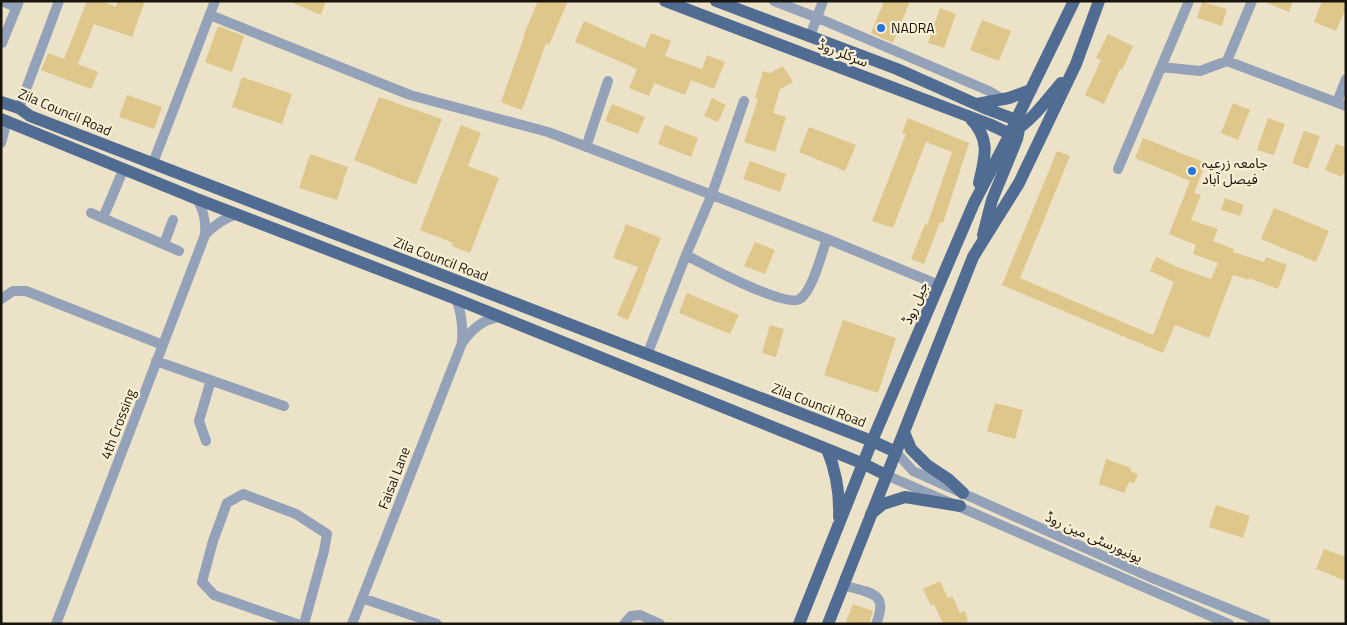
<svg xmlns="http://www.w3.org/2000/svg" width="1347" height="625" font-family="'Titillium Web','Noto Sans Arabic',sans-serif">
  <rect width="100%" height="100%" fill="#ece2c8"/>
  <path fill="#dfc78b" d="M87,1H102L116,7L118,1H145L132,37L94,24L78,64L98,72L91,89L41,70L48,53L64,59Z
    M288,1H326L321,15Z
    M538,1H568L549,45L546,43L522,110L501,102L525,34H524Z
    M884,1H910L893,43L871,33Z
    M1263,1H1293L1289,12Z
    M1322,1H1346V8L1336,31L1314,22Z
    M1202,2L1227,9L1222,26L1197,18Z
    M940,8L956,14L944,48L928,43Z
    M982,20L1011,31L999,61L970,50Z
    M584,21L645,48L651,33L671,41L665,56L702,69L707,55L725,62L714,89L691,80L685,95L654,83L649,96L629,88L637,69L575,42Z
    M218,26L244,36L232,72L205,62Z
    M1108,34L1133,46L1122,70L1120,69L1104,104L1085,95L1101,60L1096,58Z
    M783,66L793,82L780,89L773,113L786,117L775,152L744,142L758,99L755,98L763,71L770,73Z
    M242,77L292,94L282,124L232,107Z
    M127,95L162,107L154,129L119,117Z
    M379,97L442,119L416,185L354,160Z
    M712,98L726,105L718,122L704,116Z
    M1233,103L1250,110L1238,140L1221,133Z
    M612,104L645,117L638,134L605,121Z
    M908,118L969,143L943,223L940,222L924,264L911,259L925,224L927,225L952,152L926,142L893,228L872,221L906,134L902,133Z
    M1268,118L1285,124L1274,155L1257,150Z
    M461,125L481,133L468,166L499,178L470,253L452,246L453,243L420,230Z
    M665,125L698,138L691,157L658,144Z
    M809,127L856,145L845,171L799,152Z
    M1304,131L1320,136L1308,169L1292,163Z
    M1143,138L1206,163L1194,193L1201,195L1191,220L1218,229L1213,241L1234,249L1233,252L1264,262L1266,257L1287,265L1278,289L1249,278V280L1233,275L1209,338L1175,325L1163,353L1002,285L1057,151L1070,156L1020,278L1153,335L1174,282L1150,271L1156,257L1180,268L1211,279L1218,263L1193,254L1196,245L1169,234L1190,181L1135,158Z
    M1336,144L1346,147V168L1342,177L1325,170Z
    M310,154L348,167L337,200L299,188Z
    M750,161L786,174L780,192L743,179Z
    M1225,198L1244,205L1240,216L1221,210Z
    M1274,208L1329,231L1316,262L1261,239Z
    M626,224L661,238L644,279H645L628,320L617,315L638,267L613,258Z
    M755,242L775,250L765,274L744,266Z
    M687,293L739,315L730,334L679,313Z
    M843,320L896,338L878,393L824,375Z
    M770,325L784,329L776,357L762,353Z
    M995,403L1023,410L1015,439L987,431Z
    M1106,459L1131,468L1130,471L1138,474L1134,483L1129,482L1124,493L1099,484Z
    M1216,505L1250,516L1243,538L1209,527Z
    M1324,549L1346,557V581L1316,569Z
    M940,581L948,598L952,596L960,613L965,611L968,621L960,624H943L934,604L931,606L923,589Z
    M853,604L873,611L869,624H845Z"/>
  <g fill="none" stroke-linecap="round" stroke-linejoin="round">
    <path stroke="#93a2b9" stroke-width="10" d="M1,1L17,7
      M774,1L818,18L989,91L1004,100
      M210,15L410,95L548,132L827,239L939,285
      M810,36L823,1
      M2,43L19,1
      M1227,61L1252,1
      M1161,67L1200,71L1227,61L1346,106
      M744,101L712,194L686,255C703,264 786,309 800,299C813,289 821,255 827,239
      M1337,102L1346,79
      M19,108L59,1
      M1,143L7,121
      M586,147L608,81
      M153,163L215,1
      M1118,169L1189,1
      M91,213L179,251
      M103,218L124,168
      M205,235C215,224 224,218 238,214
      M164,244L173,220
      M1,299L13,291H26L163,345
      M456,299C462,313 463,326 462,342
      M647,355L686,255
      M156,361L284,406
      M206,441L199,421L211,380
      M896,452L913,471L1150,577L1266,624
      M886,475L1229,624
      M843,585C868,593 890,591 876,624
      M362,598L437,624
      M56,624L205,235C206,221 204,211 197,199
      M297,624L214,595L202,582L213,541L227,503L243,494L296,514L327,534L324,551L304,624
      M352,624L462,343C472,329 483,319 500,317
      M624,624L631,616L640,615L660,624"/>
    <path stroke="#516c93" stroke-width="12" d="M665,1L989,124L1010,134C1032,121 1045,102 1061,83
      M716,1L897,69L987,109L1016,120L1019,129L1017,139L992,200L983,235
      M1,102L19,108L30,116L872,441L896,452
      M977,104L1009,98L1031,90
      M1,119L197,199L456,299L864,464L886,475
      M971,119C991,140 985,157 979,183
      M904,432L911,449L927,465L948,479L963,493
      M827,449C836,471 840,492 839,517
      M871,514L883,504L905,497L960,506
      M799,624L872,441L974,203L1010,134L1016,120L1074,1
      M828,624L973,257L1019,183L1076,64L1099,1"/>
  </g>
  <g fill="#2375df" stroke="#faefd5" stroke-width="2">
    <circle cx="881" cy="28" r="5"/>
    <circle cx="1192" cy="171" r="5"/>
  </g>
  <g text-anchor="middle" stroke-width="4.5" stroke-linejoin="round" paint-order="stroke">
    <g font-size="14" fill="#19150c" stroke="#faefd5" text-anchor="start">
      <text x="891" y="33">NADRA</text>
      <text x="1202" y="168">جامعہ زرعیہ<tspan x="1202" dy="16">فیصل آباد</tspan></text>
    </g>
    <g font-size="14" fill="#19150c" stroke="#faefd5">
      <text transform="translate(843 53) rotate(21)" y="5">سرکلر روڈ</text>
      <text transform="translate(65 112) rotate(23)" y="5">Zila Council Road</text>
      <text transform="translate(441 259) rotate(21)" y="5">Zila Council Road</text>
      <text transform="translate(915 303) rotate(-67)" y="5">جیل روڈ</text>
      <text transform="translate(819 405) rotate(21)" y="5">Zila Council Road</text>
      <text transform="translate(118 424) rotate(-69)" y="5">4th Crossing</text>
      <text transform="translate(394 478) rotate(-69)" y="5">Faisal Lane</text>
      <text transform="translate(1094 537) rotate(24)" y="5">یونیورسٹی مین روڈ</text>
    </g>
  </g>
  <rect width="1347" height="625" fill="none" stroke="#19150c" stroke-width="5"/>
</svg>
